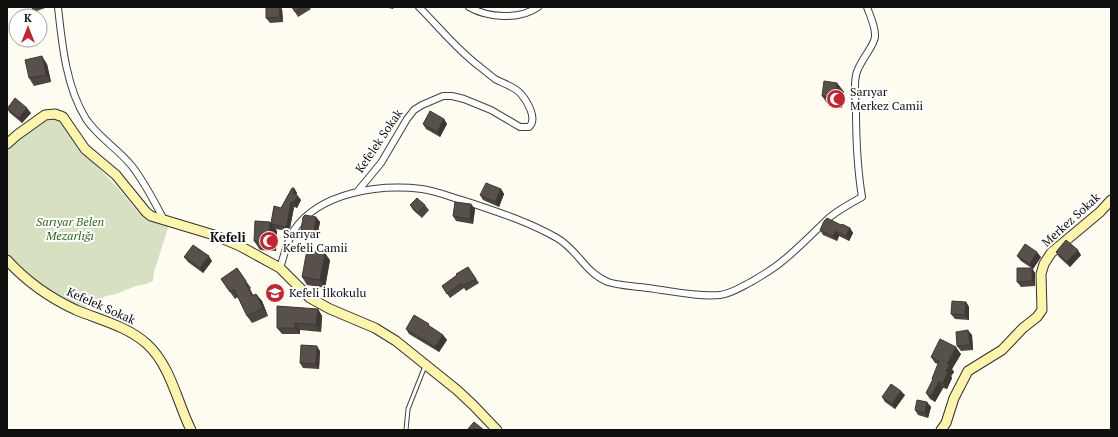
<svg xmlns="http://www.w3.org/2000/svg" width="1118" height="437" font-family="'PT Serif',serif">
  <rect width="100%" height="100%" fill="#fffcf1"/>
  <path fill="#d7e1c2" d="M47,118L59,120L62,123L79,148L118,188L138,212L145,217L169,225L154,272L153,281L146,284L136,286L116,294L106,296L84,309L32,280L7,254V151L15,140Z"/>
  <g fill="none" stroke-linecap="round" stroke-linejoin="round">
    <g stroke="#424242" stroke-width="5">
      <path id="lane" d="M406,430L408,409L425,366"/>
    </g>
    <g stroke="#424242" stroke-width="8">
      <path id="street" d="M58,7C62,44 66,87 86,119C98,137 117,148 131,165C144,181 154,201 164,220
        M469,7C488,18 520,20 538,7
        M357,192L381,163L407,119L414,110L422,105L443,96H452L464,99L491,110L520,127H529C538,119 527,101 521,94C514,86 504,84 495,79C490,75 485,71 480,67C457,50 439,27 419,7
        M280,268C284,256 287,241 294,230C320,192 379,184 422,189C437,191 453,198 468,202C498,212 529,222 557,238C578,250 585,273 608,282C620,286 635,286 648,288C672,291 696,297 720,295C731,294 741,287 751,282C763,275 775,268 785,259C801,246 815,231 830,217C840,209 851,203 862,197C857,167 856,138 856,108C855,98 854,85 856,75C859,61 874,47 875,37C876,27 870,16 867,7"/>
    </g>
    <g stroke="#313131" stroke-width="11">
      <path id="secondary" d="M7,144L17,135L45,115L55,114L63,117L85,149L116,175L146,212L151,216L214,235L240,246L280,268L310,298L330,309L375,328L396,341L457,390L473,405L497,430
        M7,260C26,281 50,298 76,310C100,320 127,326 147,344C171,366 177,402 191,430
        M941,430L946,423L954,398L968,371L1002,350L1023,328L1037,317L1042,310L1041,274L1044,264L1051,253L1100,212L1111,200"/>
    </g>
    <use href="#lane" stroke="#fff" stroke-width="3"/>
    <use href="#street" stroke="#fff" stroke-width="6"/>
    <use href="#secondary" stroke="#fdf4ae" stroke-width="9"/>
  </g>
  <path fill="#4c4540" d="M31,7H48L34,12Z
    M292,7H309L311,9L298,17Z
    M385,7H394L393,9Z
    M282,9L283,22L270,23L266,18Z
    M47,64L51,82L34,86L29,78Z
    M837,83L844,92L842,108L829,106L822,96Z
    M7,108L31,113L22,123L10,113Z
    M444,119L447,124L440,137L426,129L423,124Z
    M294,188L297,193L296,195L301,200L297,208L294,207L290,228L288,231L275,229L277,231L276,251L260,250L254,241L270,222L271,223Z
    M501,189L504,194L499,207L483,200L480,195Z
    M471,204L475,209L473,224L456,221L453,216Z
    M410,205H425L429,210L422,218L413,210Z
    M316,217L320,222L317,237L304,235L301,230Z
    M841,225L850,228L853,233L849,241L839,236L837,241L823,235L820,230Z
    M1056,252L1081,255L1070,267L1059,257Z
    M1017,256L1041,257L1033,269L1021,261Z
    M184,257L212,261L203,273L188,262Z
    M330,260L325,288L307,285L302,277Z
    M468,267L479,283L466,291L464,288L450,298L442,286Z
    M237,268L251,288L250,289L253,295L256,294L262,301L268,316L252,323L247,316L238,297L235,299L221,279Z
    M1032,268L1035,273V286L1021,287L1017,282Z
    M966,302L969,307V320L955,319L951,314Z
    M318,309L322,316L321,332L300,330V334H282L277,328Z
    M432,328L443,335L447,340L439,352L409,334L406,329Z
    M972,335L973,350L961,351L957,346Z
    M320,351L319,369L303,368L300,363Z
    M961,354L952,369L954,372L951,376L952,378L947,389L943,388L935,402L930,399L926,393L933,380L932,379L938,364L935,363L931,357Z
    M905,395L895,409L885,402L882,397Z
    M927,402L931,407L928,418L918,415L915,410Z"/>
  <path fill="#3e3834" d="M279,7H281L282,9L283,22L280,17Z
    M42,56L47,64L51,82L46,75Z
    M837,83L844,92L842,108L835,98Z
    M27,108L31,113L22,123L19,118Z
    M444,119L447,124L440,137L437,132Z
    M294,188L297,193L296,198L293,193Z
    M501,189L504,194L499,207L495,202Z
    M298,196L301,200L297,208L293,203Z
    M291,202L294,207L290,228L288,231L285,227Z
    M471,204L475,209L473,224L470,219Z
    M316,217L320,222L317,237L314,232Z
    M270,222L277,231L276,251L269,242Z
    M850,228L853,233L849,241L846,236Z
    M836,231L839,236L837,241L833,236Z
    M1078,250L1081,255L1070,267L1067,262Z
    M1037,252L1041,257L1033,269L1030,264Z
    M325,253L330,260L325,288L320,280Z
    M209,256L212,261L203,273L200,268Z
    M1032,268L1035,273V286L1032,281Z
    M245,282L250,289L257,303L252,296Z
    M256,294L262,301L268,316L263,308Z
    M966,302L969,307V320L965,315Z
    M318,309L322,316L321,332L316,325Z
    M295,323L300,330V334L295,328Z
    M968,330L972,335L973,350L970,345Z
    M443,335L447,340L439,352L435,347Z
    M317,346L320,351L319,369L316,364Z
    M956,347L961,354L952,369L954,372L951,376L952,378L947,389L943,383L947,364Z
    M939,382L943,388L935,402L931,396Z
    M901,391L905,395L895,409L892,404Z
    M927,402L931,407L928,418L925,413Z"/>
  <path fill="#58504b" stroke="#3e3834" d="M266,7H279L280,17L266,18Z
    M292,7H303L295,12Z
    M42,56L46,75L29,78L25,60Z
    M824,81L837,83L835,98L822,96Z
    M15,98L27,108L19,118L7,109Z
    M430,111L444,119L437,132L423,124Z
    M486,183L501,189L495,202L480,195Z
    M292,188H294L293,193L298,196L293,203L291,202L287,224L285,227L272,224L271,223L274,206L281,208Z
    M417,198L425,205L418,213L410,205Z
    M455,202L471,204L470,219L453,216Z
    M305,215L316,217L314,232L301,230L303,217Z
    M827,218L841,225L842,224L850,228L846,236L836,231L833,236L820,230L824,221Z
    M255,221L270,222L269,242L254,241Z
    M1066,240L1078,250L1067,262L1056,252Z
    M1025,244L1037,252L1030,264L1017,256Z
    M193,245L209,256L200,268L184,257Z
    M307,250L325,253L320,280L302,277Z
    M468,267L476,279L463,286L462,283L447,294L442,286L457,275L456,274Z
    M237,268L246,281L245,282L252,296L256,294L263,308L247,316L234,289L230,292L221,279Z
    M1017,268H1032V281L1017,282Z
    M952,301L966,302L965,315L951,314Z
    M277,306L318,309L316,325L295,323V328H277Z
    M414,315L429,324L428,325L443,335L435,347L406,329Z
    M968,330L970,345L957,346L956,332Z
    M940,339L956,347L947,364L950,365L946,371L948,372L943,383L939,382L931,396L926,393L933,379H932L939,361L931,357Z
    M301,345L317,346L316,364L300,363Z
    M891,384L901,391L892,404L882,397Z
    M917,400L927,402L925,413L915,410Z
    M474,422L484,430H467Z"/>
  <defs>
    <g id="mosque-disc" transform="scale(1)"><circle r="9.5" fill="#be2831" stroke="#fff"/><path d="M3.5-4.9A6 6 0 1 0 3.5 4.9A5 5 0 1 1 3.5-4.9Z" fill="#fff"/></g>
    <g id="school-disc" transform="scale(1)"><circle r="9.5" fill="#be2831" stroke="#fff"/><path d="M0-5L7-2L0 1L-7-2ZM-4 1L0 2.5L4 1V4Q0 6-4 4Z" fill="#fff"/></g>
  </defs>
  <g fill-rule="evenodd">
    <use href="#mosque-disc" x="836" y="99"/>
    <use href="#mosque-disc" x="269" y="241"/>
    <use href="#school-disc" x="275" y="293"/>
  </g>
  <g text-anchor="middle" stroke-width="4" stroke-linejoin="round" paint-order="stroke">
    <g font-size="12" fill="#0f0f0f" stroke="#fff" text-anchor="start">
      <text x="850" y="96">Sarıyar<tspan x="850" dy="14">Merkez Camii</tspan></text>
      <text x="283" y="238">Sarıyar<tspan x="283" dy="14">Kefeli Camii</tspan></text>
      <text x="289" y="297">Kefeli İlkokulu</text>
    </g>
    <g font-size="12" fill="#0f0f0f" stroke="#fff">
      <text transform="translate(379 141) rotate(-56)" y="4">Kefelek Sokak</text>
      <text transform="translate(1071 220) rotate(-42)" y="4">Merkez Sokak</text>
      <text transform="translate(101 306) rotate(24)" y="4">Kefelek Sokak</text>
    </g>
    <g font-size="12" font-style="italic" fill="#2f6720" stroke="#fff">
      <text x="70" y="226">Sarıyar Belen<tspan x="70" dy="14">Mezarlığı</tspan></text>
    </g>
    <g font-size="13" font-weight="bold" fill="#0f0f0f" stroke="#fff">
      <text x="228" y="242">Kefeli</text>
    </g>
  </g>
  <rect width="1118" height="437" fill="none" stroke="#0f0f0f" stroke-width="16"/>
  <g transform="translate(28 28)"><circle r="19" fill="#ffffff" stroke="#9f9f9f"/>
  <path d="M0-3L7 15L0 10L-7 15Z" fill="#be2831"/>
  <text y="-6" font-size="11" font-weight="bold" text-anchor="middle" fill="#0f0f0f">K</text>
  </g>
</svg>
